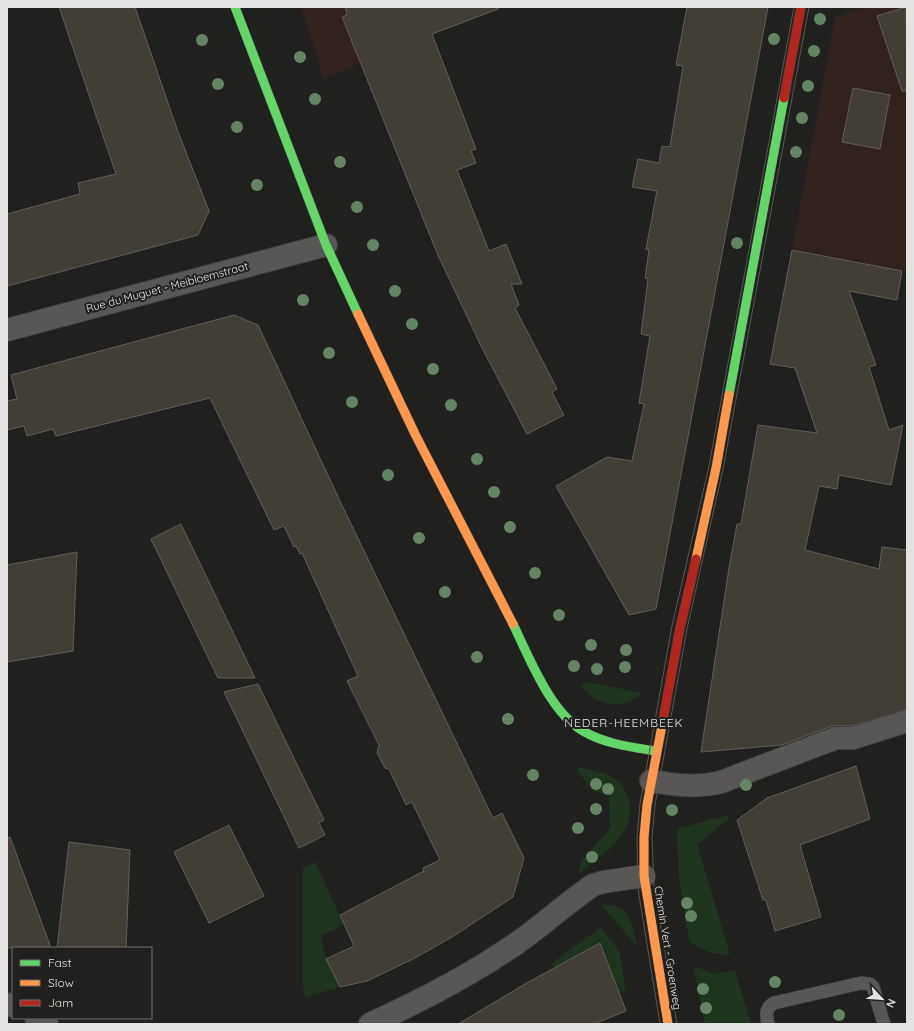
<svg xmlns="http://www.w3.org/2000/svg" width="914" height="1031" font-family="Quicksand,sans-serif">
  <rect width="100%" height="100%" fill="#20201f"/>
  <path fill="#31221d" d="M301,7H503L360,63L324,79Z
    M866,7H907V272L792,250L835,17Z"/>
  <path fill="#1f341f" d="M588,682L643,693C623,711 596,706 581,686Z
    M579,767C590,770 604,772 614,778C621,782 624,788 627,795C641,831 603,854 579,873L580,863L610,828L609,795L594,791L577,771Z
    M727,815L729,819L697,844L730,954C712,957 704,949 689,941L679,878L677,829Z
    M315,862L344,925L321,936L326,959L340,987L306,997L303,989V868Z
    M601,905C630,902 632,925 637,946Z
    M601,927L619,951L626,990L619,993L600,944L554,968L551,964Z
    M693,966L716,974L735,970L751,1024H705Z"/>
  <path fill="#423d35" stroke="#60605f" d="M59,7H135L177,129L209,211L198,235L7,286V214L80,194L78,183L116,174Z
    M345,7H498V9L432,34L476,149L471,151L476,163L457,170L489,251L506,244L522,284H511L519,305L515,308L557,389L552,392L564,415L527,434L481,346L437,253L342,17L347,15Z
    M687,7H768L656,609L629,615L556,486L607,457L632,461L644,404L639,403L650,336L641,334L648,279L645,278L649,250L646,249L657,191L632,187L638,159L659,163L662,146L670,147L683,66L676,65Z
    M906,7L907,91H902L877,16Z
    M853,88L890,95L880,149L842,142Z
    M792,250L902,271L897,300L849,291L876,365L869,367L889,430L903,425L891,485L839,475L837,489L819,486L805,550L879,569L882,547L907,550V709L851,726H832L782,745L701,752L729,568L737,524H741L758,425L817,433L795,368L770,364Z
    M234,315L258,325L339,499L493,818L502,813L524,858L513,897L452,937L415,958L367,981L340,987L326,959L354,946L340,915L424,871L423,868L440,860L412,802L406,805L389,769L385,768L377,753L379,745L347,681L358,676L302,553L300,554L296,546L294,547L284,526L274,530L210,398L56,436L53,429L27,436L24,426L7,430V401L17,399L11,375Z
    M181,524L255,678H218L151,539Z
    M77,552L73,651L7,662V565Z
    M258,684L324,820L319,823L325,835L299,848L224,692Z
    M856,766L870,819L800,845L821,917L775,931L766,900H763L737,820L767,798Z
    M229,825L264,896L209,923L174,852Z
    M10,837L51,948H7V838Z
    M69,842L130,850L126,948H57Z
    M600,943L626,1011L594,1024H458L525,984Z"/>
  <g fill="none" stroke-linecap="round" stroke-linejoin="round">
    <g stroke="#3e3d3c" stroke-width="14">
      <path id="lane" d="M768,1024C766,1015 765,1008 774,1003L861,983L870,984L873,987L884,1024"/>
    </g>
    <g stroke="#3e3d3c" stroke-width="24">
      <path id="street" d="M7,330L326,245
        M651,781C674,785 698,788 721,782L836,738H853L907,721
        M7,1004L13,1006
        M36,1018L47,1024
        M370,1024C423,1000 473,974 520,941C545,923 568,902 593,885L603,882L644,876"/>
    </g>
    <g stroke="#3e3d3c" stroke-width="10">
      <path id="fast" d="M235,7L326,245L358,314
        M729,395L784,98
        M513,624C529,657 550,712 583,731C605,744 631,747 656,751"/>
    </g>
    <g stroke="#3e3d3c" stroke-width="10">
      <path id="slow" d="M358,314L416,436L513,624
        M696,559L716,468L729,395
        M663,720L647,805L644,837V876L668,1024"/>
    </g>
    <g stroke="#3e3d3c" stroke-width="10">
      <path id="jam" d="M784,98L801,7
        M663,720L680,628L696,559"/>
    </g>
    <use href="#lane" stroke="#585756" stroke-width="13"/>
    <use href="#street" stroke="#585756" stroke-width="22"/>
    <use href="#fast" stroke="#63d668" stroke-width="9"/>
    <use href="#slow" stroke="#ff974d" stroke-width="9"/>
    <use href="#jam" stroke="#b3261e" stroke-width="9"/>
    <path stroke="#575756" stroke-width="1" d="M660,1024L638,889L637,837L640,804L672,626L709,466L794,7
      M677,1024L654,886L652,837L655,805L687,629L723,469L809,7"/>
  </g>
  <g fill="#658464">
    <circle cx="820" cy="19" r="6"/>
    <circle cx="774" cy="39" r="6"/>
    <circle cx="202" cy="40" r="6"/>
    <circle cx="814" cy="51" r="6"/>
    <circle cx="300" cy="57" r="6"/>
    <circle cx="218" cy="84" r="6"/>
    <circle cx="808" cy="86" r="6"/>
    <circle cx="315" cy="99" r="6"/>
    <circle cx="802" cy="118" r="6"/>
    <circle cx="237" cy="127" r="6"/>
    <circle cx="796" cy="152" r="6"/>
    <circle cx="340" cy="162" r="6"/>
    <circle cx="257" cy="185" r="6"/>
    <circle cx="357" cy="207" r="6"/>
    <circle cx="737" cy="243" r="6"/>
    <circle cx="373" cy="245" r="6"/>
    <circle cx="395" cy="291" r="6"/>
    <circle cx="303" cy="300" r="6"/>
    <circle cx="412" cy="324" r="6"/>
    <circle cx="329" cy="353" r="6"/>
    <circle cx="433" cy="369" r="6"/>
    <circle cx="352" cy="402" r="6"/>
    <circle cx="451" cy="405" r="6"/>
    <circle cx="477" cy="459" r="6"/>
    <circle cx="388" cy="475" r="6"/>
    <circle cx="494" cy="492" r="6"/>
    <circle cx="510" cy="527" r="6"/>
    <circle cx="419" cy="538" r="6"/>
    <circle cx="535" cy="573" r="6"/>
    <circle cx="445" cy="592" r="6"/>
    <circle cx="559" cy="615" r="6"/>
    <circle cx="591" cy="645" r="6"/>
    <circle cx="626" cy="650" r="6"/>
    <circle cx="477" cy="657" r="6"/>
    <circle cx="574" cy="666" r="6"/>
    <circle cx="625" cy="667" r="6"/>
    <circle cx="597" cy="669" r="6"/>
    <circle cx="508" cy="719" r="6"/>
    <circle cx="533" cy="775" r="6"/>
    <circle cx="596" cy="784" r="6"/>
    <circle cx="746" cy="785" r="6"/>
    <circle cx="608" cy="789" r="6"/>
    <circle cx="596" cy="809" r="6"/>
    <circle cx="672" cy="810" r="6"/>
    <circle cx="578" cy="828" r="6"/>
    <circle cx="592" cy="857" r="6"/>
    <circle cx="687" cy="903" r="6"/>
    <circle cx="691" cy="916" r="6"/>
    <circle cx="775" cy="982" r="6"/>
    <circle cx="703" cy="989" r="6"/>
    <circle cx="706" cy="1008" r="6"/>
    <circle cx="839" cy="1015" r="6"/>
  </g>
  <g text-anchor="middle" stroke-width="4" stroke-linejoin="round" paint-order="stroke">
    <g font-size="11" fill="#e4e3e1" stroke="#21201e">
      <text transform="translate(167 287) rotate(-15)" y="4">Rue du Muguet - Meibloemstraat</text>
      <text transform="translate(668 948) rotate(81)" y="4">Chemin Vert - Groenweg</text>
    </g>
    <g font-size="12" letter-spacing="1" fill="#e4e3e1" stroke="#21201e">
      <text x="624" y="727">NEDER-HEEMBEEK</text>
    </g>
  </g>
  <rect width="914" height="1031" fill="none" stroke="#e4e3e1" stroke-width="16"/>
  <rect x="12" y="947" width="140" height="72" fill="#21201e" stroke="#6f6e6c"/>
  <rect x="20" y="960" width="20" height="6" fill="#63d668" stroke="#6f6e6c"/>
  <text x="48" y="967" font-size="12" fill="#e4e3e1">Fast</text>
  <rect x="20" y="980" width="20" height="6" fill="#ff974d" stroke="#6f6e6c"/>
  <text x="48" y="987" font-size="12" fill="#e4e3e1">Slow</text>
  <rect x="20" y="1000" width="20" height="6" fill="#b3261e" stroke="#6f6e6c"/>
  <text x="48" y="1007" font-size="12" fill="#e4e3e1">Jam</text>
  <g transform="translate(882 999) rotate(116)" stroke="#21201e" stroke-width="3" paint-order="stroke">
  <path d="M0-3L7 15L0 10L-7 15Z" fill="#e4e3e1"/>
  <text y="-6" font-size="11" font-weight="bold" text-anchor="middle" fill="#e4e3e1">N</text>
  </g>
</svg>
